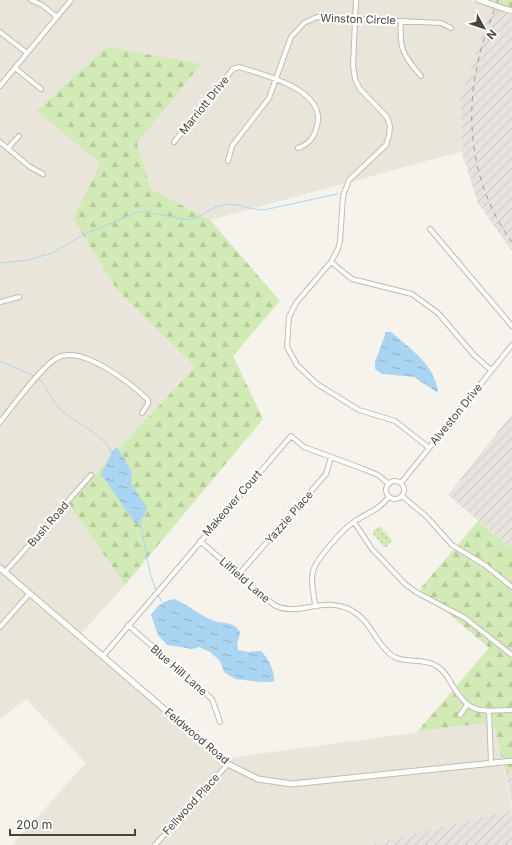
<svg xmlns="http://www.w3.org/2000/svg" width="512" height="845" font-family="Inter,sans-serif">
  <defs>
    <pattern id="industrial-furrows" width="10" height="10" patternUnits="userSpaceOnUse"><rect width="10" height="10" fill="#e6e2dd"/><path d="M-1 1l2-2M0 10L10 0M9 11l2-2" fill="none" stroke="#c7c3be"/></pattern>
    <pattern id="forest-firs" width="22" height="20" patternUnits="userSpaceOnUse"><rect width="22" height="20" fill="#d2eab5"/><path d="M5 1l3.5 6h-7zM16 11l3.5 6h-7z" fill="#b6ca9c"/></pattern>
    <pattern id="park-dots" width="8" height="8" patternUnits="userSpaceOnUse"><rect width="8" height="8" fill="#d2eab5"/><path d="M2 2h.1M6 6h.1" fill="none" stroke="#b6ca9c" stroke-width="1.8" stroke-linecap="round"/></pattern>
    <pattern id="water-ripples" width="26" height="14" patternUnits="userSpaceOnUse"><rect width="26" height="14" fill="#a9d4f2"/><path d="M2 4q2-2 4 0t4 0M15 11q2-2 4 0t4 0" fill="none" stroke="#8caec5"/></pattern>
  </defs>
  <rect width="100%" height="100%" fill="#f6f3ec"/>
  <path fill="#eae5da" d="M0,0H470L492,6L460,100L463,151L210,220L151,189L137,143L200,64L38,111L100,163L73,219L117,290L195,367L68,503L125,585L80,635L221,759L494,722L512,810L370,845H12L86,763L26,699L0,719Z"/>
  <path fill="url(#industrial-furrows)" d="M492,6L512,13V251L478,203L463,156L460,100Z
    M512,414V549L448,495Z
    M505,771H512V805Z
    M512,810V845H370Z"/>
  <path fill="url(#forest-firs)" d="M494,0H512V13L492,6Z
    M106,47L201,64L137,143L151,189L210,220L280,301L233,356L263,419L125,585L68,503L195,367L117,290L73,219L100,163L37,111Z
    M478,521L512,549V771H505L493,722L417,732L489,648L420,589Z"/>
  <path fill="url(#park-dots)" d="M378,527H381L392,540L387,547H384L373,534V531Z"/>
  <path fill="url(#water-ripples)" d="M386,332H391C410,349 436,365 438,393L414,377L382,374L375,369V362Z
    M117,447L132,472L131,483L147,508L144,516L136,524L101,474L112,452Z
    M174,599C187,604 199,615 212,620C223,625 233,620 240,632L237,646L238,650L248,652L261,651C268,658 275,671 274,681L271,682H261L235,679L224,672L220,661L210,652L199,647L193,649L167,645L158,635L151,615C157,606 163,601 174,599Z"/>
  <g fill="none" stroke-linecap="round" stroke-linejoin="round">
    <path stroke="#a9d4f2" stroke-width="1" d="M0,263L28,260L52,253L85,234L140,211L189,220C202,217 210,207 223,205C237,202 250,210 264,210L337,194
      M0,361L34,376
      M37,377C48,387 51,400 61,410C77,424 102,433 112,452
      M140,520L150,573L156,590
      M158,595L162,602"/>
    <g stroke="#c2bbae" stroke-width="6">
      <path id="minor" d="M31,0L42,5L57,17
        M356,0L353,65L355,79L360,89L387,117L390,126L389,136L386,145L349,180L343,196L340,241L338,249L331,262L296,303L289,317L287,347L297,365L317,384L359,410L395,421L428,447
        M401,21C399,48 403,56 421,76
        M0,32L27,53
        M15,68L41,89
        M0,86L71,0
        M0,142L30,167L43,174
        M174,142L233,69L239,67C263,75 327,89 317,126C314,138 309,144 298,148
        M8,148L19,136
        M228,161L232,146L269,98L291,37L304,23L317,17L441,23L451,28
        M430,229L512,326
        M331,262L352,279L412,294L438,313L474,355L491,370
        M0,302L19,297
        M0,422C12,407 42,366 57,358C81,344 132,384 148,400V404L142,413
        M386 490a9 9 0 1 1 18 0a9 9 0 1 1-18 0Z
        M401,483L512,345
        M402,496L427,517L452,545L485,565L512,587
        M354,522L372,549L405,584L416,592L465,618L512,655
        M200,541L274,605C299,618 322,595 351,610C370,620 374,640 389,653C401,665 421,657 435,665C443,669 447,675 451,683C470,715 478,711 512,710
        M5,572L91,475
        M240,573L326,474L331,457
        M315,605C314,594 310,581 313,571C317,558 343,529 355,521C369,512 377,511 389,497
        M128,625L212,699L220,722
        M0,627L30,593
        M103,656L291,436L304,447L366,470L378,475L389,484
        M489,711L491,763
        M460,715L467,705
        M155,845L228,764"/>
    </g>
    <g stroke="#c2bbae" stroke-width="7">
      <path id="tertiary" d="M479,0L488,3
        M505,9L512,11
        M0,568L228,764L258,779L292,784L512,761"/>
    </g>
    <use href="#minor" stroke="#fff" stroke-width="4"/>
    <use href="#tertiary" stroke="#fff" stroke-width="5"/>
    <path stroke="#9a9a9a" stroke-width="1" stroke-dasharray="5 5" stroke-linecap="butt" d="M498,0C490,22 481,44 477,67C464,127 475,192 512,242"/>
    <g stroke="#c2bbae" stroke-width="7" stroke-linecap="butt">
      <path id="tertiary-bridge" d="M488,3L505,9"/>
    </g>
    <use href="#tertiary-bridge" stroke="#fff" stroke-width="5"/>
  </g>
  <g text-anchor="middle" stroke-width="4" stroke-linejoin="round" paint-order="stroke">
    <g font-size="11" fill="#4b4439" stroke="#fff">
      <text transform="translate(358 19) rotate(2)" y="4">Winston Circle</text>
      <text transform="translate(204 105) rotate(-51)" y="4">Marriott Drive</text>
      <text transform="translate(456 414) rotate(-51)" y="4">Alveston Drive</text>
      <text transform="translate(232 503) rotate(-49)" y="4">Makeover Court</text>
      <text transform="translate(289 517) rotate(-49)" y="4">Yazzie Place</text>
      <text transform="translate(48 524) rotate(-49)" y="4">Bush Road</text>
      <text transform="translate(245 580) rotate(41)" y="4">Lilfield Lane</text>
      <text transform="translate(179 670) rotate(41)" y="4">Blue Hill Lane</text>
      <text transform="translate(197 736) rotate(40)" y="4">Feldwood Road</text>
      <text transform="translate(191 804) rotate(-48)" y="4">Fellwood Place</text>
    </g>
  </g>
  <g transform="translate(484 28) rotate(130)" stroke="#ffffff" stroke-width="3" paint-order="stroke">
  <path d="M0-3L7 15L0 10L-7 15Z" fill="#4b4439"/>
  <text y="-6" font-size="11" font-weight="bold" text-anchor="middle" fill="#4b4439">N</text>
  </g>
  <path d="M10 829v6h125v-6" fill="none" stroke="#4b4439" stroke-width="2"/>
  <text x="16" y="829" font-size="12" fill="#4b4439" stroke="#ffffff" stroke-width="3" paint-order="stroke">200 m</text>
</svg>
